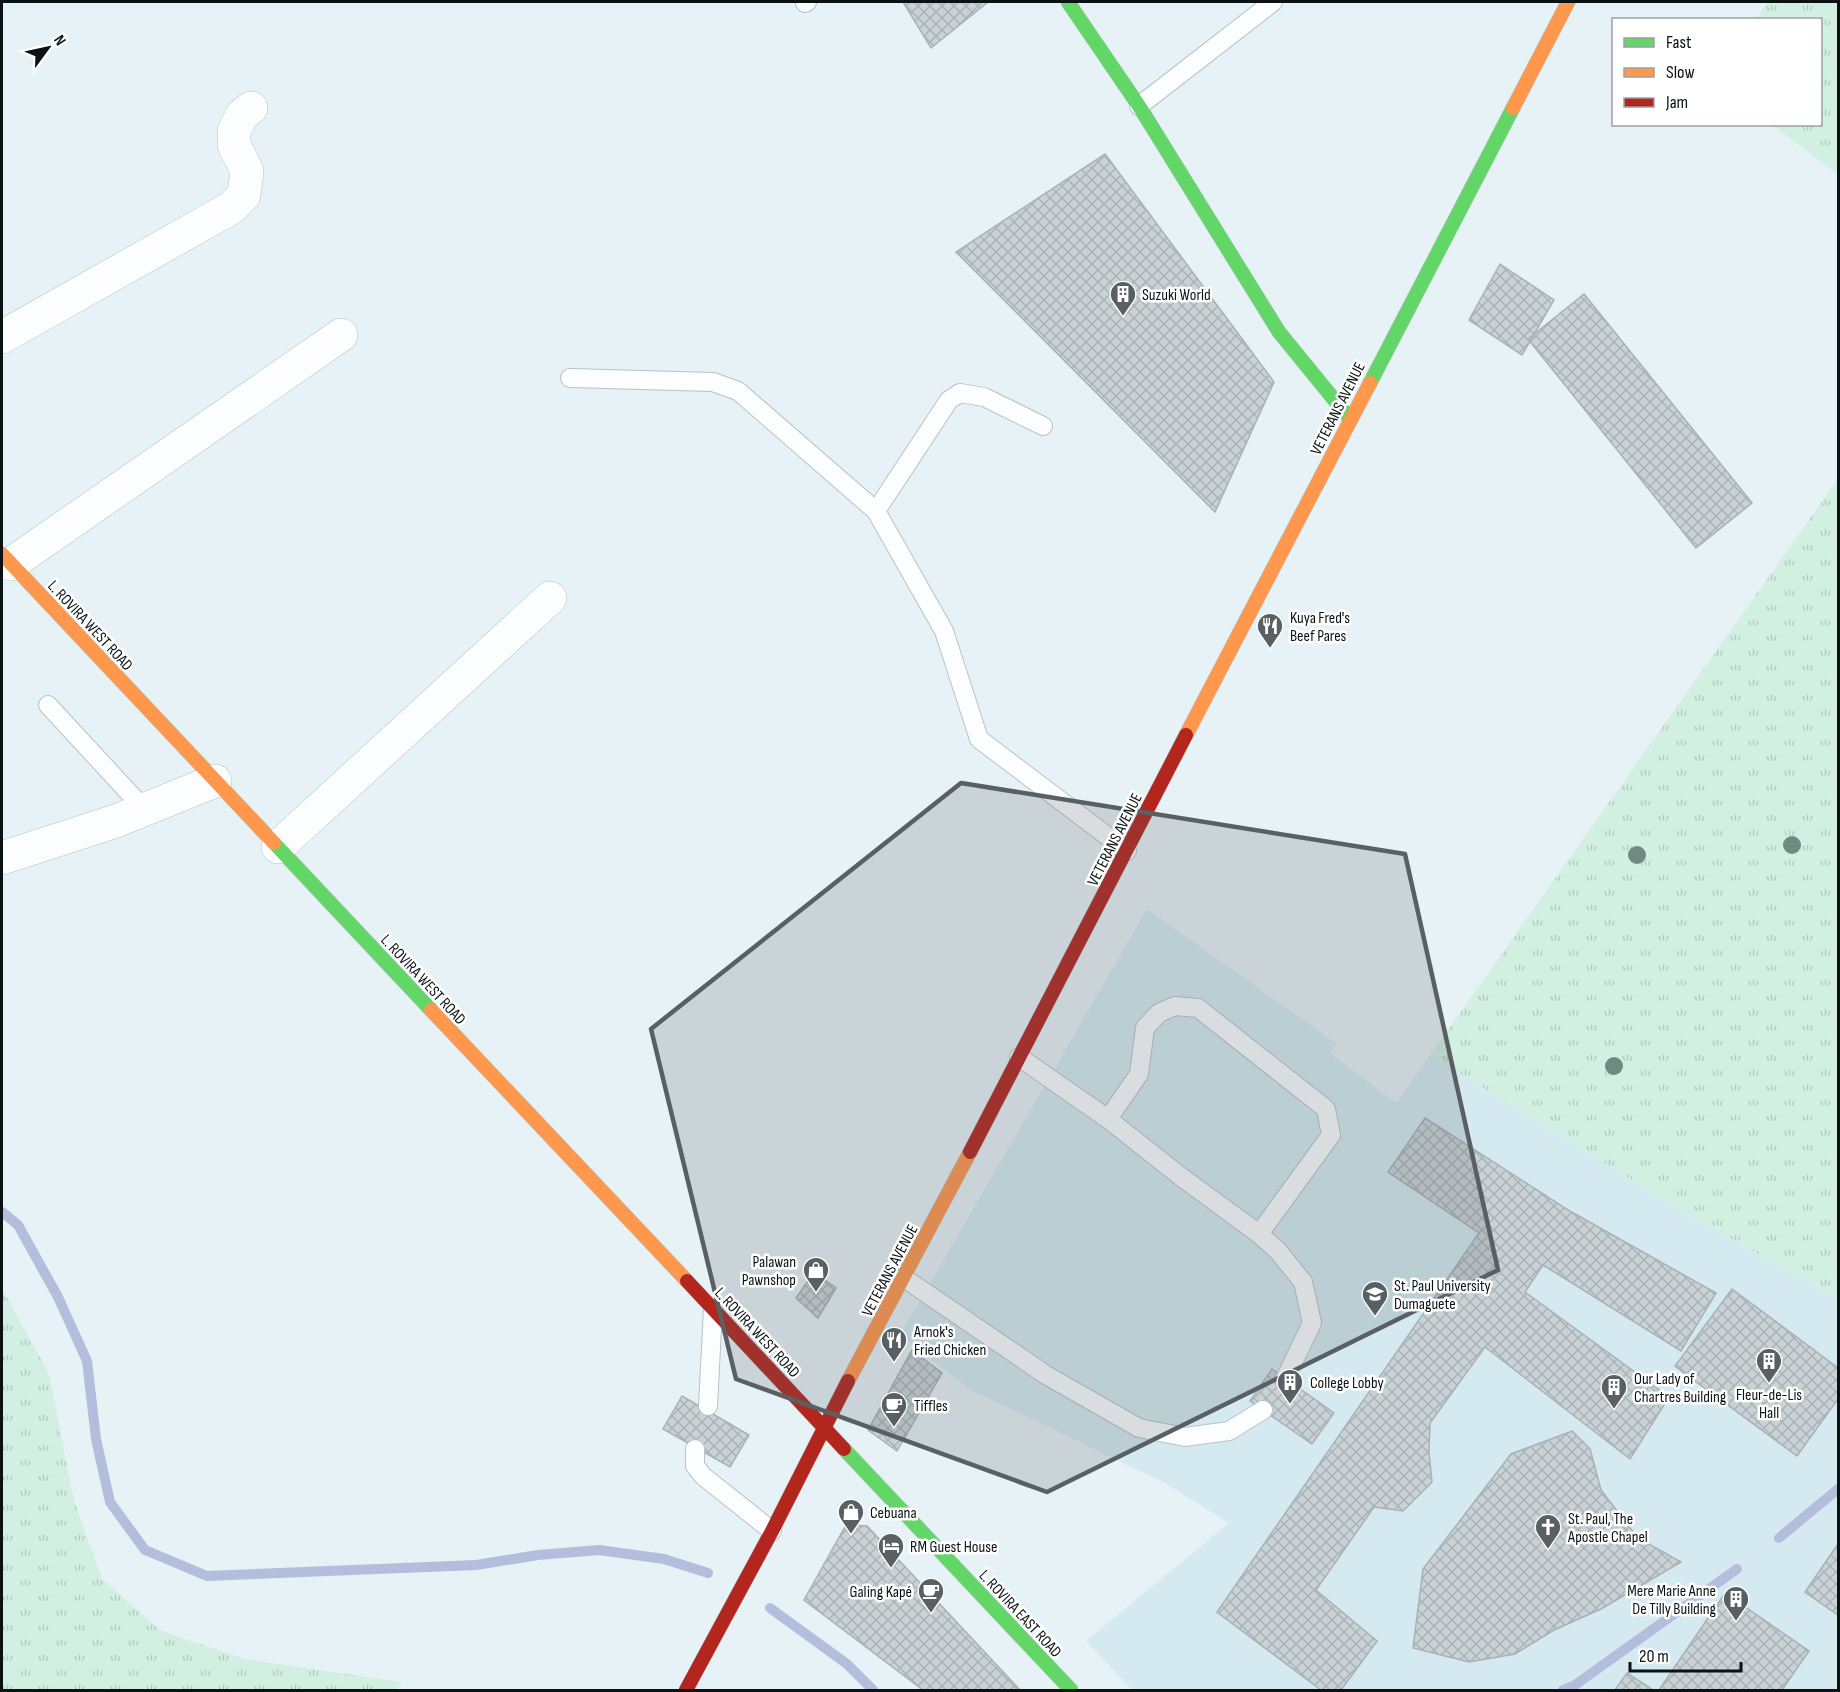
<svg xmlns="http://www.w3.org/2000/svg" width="1840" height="1692" font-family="'Sofia Sans Condensed',sans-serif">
  <defs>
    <pattern id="grass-tufts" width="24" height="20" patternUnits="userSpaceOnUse" patternTransform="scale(1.5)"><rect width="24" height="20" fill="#d2f0e2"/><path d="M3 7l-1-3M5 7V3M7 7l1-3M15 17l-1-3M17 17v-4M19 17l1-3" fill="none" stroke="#b3cdc1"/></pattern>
    <pattern id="building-cross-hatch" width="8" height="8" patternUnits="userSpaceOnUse" patternTransform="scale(1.5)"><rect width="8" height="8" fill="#c9d2d5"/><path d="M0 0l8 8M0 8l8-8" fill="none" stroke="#abb3b6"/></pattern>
  </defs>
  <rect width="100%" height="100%" fill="#e6f2f5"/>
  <path fill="#d4eaf0" d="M1147,909L1337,1044L1331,1054L1396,1103L1430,1055L1679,1209L1838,1299V1690H1132L1086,1641L1229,1523L1165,1483L969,1389L900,1335Z"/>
  <path fill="url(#grass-tufts)" d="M1767,2H1838V175L1773,125L1820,124V20L1756,19Z
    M1838,479V1299L1679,1209L1430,1055Z
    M2,1288L49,1374L74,1501L102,1579L160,1630L244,1659L401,1682L397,1690H2Z"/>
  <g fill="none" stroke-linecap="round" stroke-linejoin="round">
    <path stroke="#b4bedc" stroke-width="10" d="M2,1212L18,1225L58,1297L87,1361L96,1439L110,1502L145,1550L207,1576L476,1565L538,1555L599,1550L664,1559L708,1573
      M1779,1538L1838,1489
      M770,1608L847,1664L873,1690
      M1563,1690L1575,1685L1737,1569"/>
  </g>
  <path fill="url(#building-cross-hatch)" stroke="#a9b1b5" stroke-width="1.5" d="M903,2H988L931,48Z
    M1105,154L1274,382L1215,512L956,252Z
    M1500,264L1554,300L1522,355L1469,320Z
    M1584,294L1752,503L1696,548L1528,339Z
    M1425,1118L1568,1210L1716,1293L1681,1351L1543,1265L1525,1292L1669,1397L1630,1459L1485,1347L1430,1423L1429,1452L1432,1482L1403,1511L1374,1507L1316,1590L1377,1641L1341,1690H1321L1217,1612L1479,1233L1388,1172Z
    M814,1272L836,1288L818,1318L796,1298Z
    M1732,1289L1838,1368V1399L1797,1456L1675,1366Z
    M912,1350L942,1373L897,1451L868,1430Z
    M1272,1369L1334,1413L1312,1444L1250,1401Z
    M682,1396L749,1435L730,1467L663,1429Z
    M1572,1431L1590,1449L1601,1490L1638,1538L1681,1562L1601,1609L1554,1630L1515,1654L1469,1662L1413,1648L1423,1569L1511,1454Z
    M846,1525L867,1526L1020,1690H923L804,1600Z
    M1838,1544V1615L1805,1592Z
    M1725,1593L1809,1651L1782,1690H1659Z
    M1627,1673L1653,1690H1615Z"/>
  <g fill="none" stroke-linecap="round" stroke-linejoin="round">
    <g stroke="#b9c2c5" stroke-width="20">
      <path id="lane" d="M805,3L807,2
        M1139,106L1273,2
        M570,378L713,382L738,391L876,511L944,631L979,739L1127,851
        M876,511L949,400L960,393L984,397L1043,426
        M48,705L145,810
        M1019,1057L1108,1119L1180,1176L1259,1234L1278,1251L1303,1282L1312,1323L1285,1379
        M1108,1119L1139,1074L1145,1028L1159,1013L1175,1006L1198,1008L1326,1109L1331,1135L1259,1234
        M904,1278L1046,1375L1139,1428L1185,1437L1229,1431L1263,1410
        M708,1406L713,1309
        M695,1449V1466L703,1476L772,1531"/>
    </g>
    <g stroke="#b9c2c5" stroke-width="34">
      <path id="street" d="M2,337L231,208L244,195L247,171L234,145V131L242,115L251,108
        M11,564L341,335
        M278,847L550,598
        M2,858L116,821L215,781"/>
    </g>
    <g stroke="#b9c2c5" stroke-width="15">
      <path id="fast" d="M1068,2L1139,106L1279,332L1350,419
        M1370,383L1513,108
        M274,843L431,1010
        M844,1449L1071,1690"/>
    </g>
    <g stroke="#b9c2c5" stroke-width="15">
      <path id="slow" d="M1513,108L1568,2
        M2,554L274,843
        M1186,735L1370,383
        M431,1010L687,1281
        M848,1381L970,1152"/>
    </g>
    <g stroke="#b9c2c5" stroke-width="15">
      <path id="jam" d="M970,1152L1186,735
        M687,1281L844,1449
        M686,1690L772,1531L848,1381"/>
    </g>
    <use href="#lane" stroke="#fbfdfe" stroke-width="18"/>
    <use href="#street" stroke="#fbfdfe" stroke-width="33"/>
    <use href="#fast" stroke="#63d668" stroke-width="14"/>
    <use href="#slow" stroke="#ff974d" stroke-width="14"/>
    <use href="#jam" stroke="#b3261e" stroke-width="14"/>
  </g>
  <g fill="#708a81">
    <circle cx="1792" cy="845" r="9"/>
    <circle cx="1637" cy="855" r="9"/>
    <circle cx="1614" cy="1066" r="9"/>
  </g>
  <path fill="#586063" fill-opacity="0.2" stroke="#586063" stroke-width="4.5" stroke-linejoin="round" d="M961,783L1405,854L1498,1270L1047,1492L736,1379L651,1029Z"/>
  <defs>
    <g id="building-pin" transform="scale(1.35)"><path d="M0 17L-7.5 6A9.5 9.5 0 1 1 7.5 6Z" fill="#586063" stroke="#fff"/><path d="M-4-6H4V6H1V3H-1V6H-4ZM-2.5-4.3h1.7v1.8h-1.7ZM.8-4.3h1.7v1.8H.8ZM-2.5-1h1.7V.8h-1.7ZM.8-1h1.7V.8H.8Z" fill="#fff"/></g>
    <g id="restaurant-pin" transform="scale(1.35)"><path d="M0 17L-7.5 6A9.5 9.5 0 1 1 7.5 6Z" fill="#586063" stroke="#fff"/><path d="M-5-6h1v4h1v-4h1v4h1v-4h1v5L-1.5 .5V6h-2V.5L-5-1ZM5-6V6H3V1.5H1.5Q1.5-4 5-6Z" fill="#fff"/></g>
    <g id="shop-pin" transform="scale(1.35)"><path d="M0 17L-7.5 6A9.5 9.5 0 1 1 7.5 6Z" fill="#586063" stroke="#fff"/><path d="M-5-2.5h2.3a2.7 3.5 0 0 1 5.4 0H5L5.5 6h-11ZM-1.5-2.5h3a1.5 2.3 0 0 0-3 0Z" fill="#fff"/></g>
    <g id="university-pin" transform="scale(1.35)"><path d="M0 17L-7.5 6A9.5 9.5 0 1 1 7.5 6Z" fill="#586063" stroke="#fff"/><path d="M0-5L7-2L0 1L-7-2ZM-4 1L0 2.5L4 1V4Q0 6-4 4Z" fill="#fff"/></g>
    <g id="cafe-pin" transform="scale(1.35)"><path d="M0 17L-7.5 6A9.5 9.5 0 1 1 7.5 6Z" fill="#586063" stroke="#fff"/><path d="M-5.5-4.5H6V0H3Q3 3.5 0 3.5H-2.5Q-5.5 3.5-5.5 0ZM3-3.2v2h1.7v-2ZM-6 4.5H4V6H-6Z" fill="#fff"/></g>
    <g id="church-pin" transform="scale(1.35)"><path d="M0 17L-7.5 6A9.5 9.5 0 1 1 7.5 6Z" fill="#586063" stroke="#fff"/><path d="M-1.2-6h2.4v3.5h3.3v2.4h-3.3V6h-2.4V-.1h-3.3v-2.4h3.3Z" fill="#fff"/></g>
    <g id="hotel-pin" transform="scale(1.35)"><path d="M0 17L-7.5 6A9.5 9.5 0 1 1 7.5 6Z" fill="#586063" stroke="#fff"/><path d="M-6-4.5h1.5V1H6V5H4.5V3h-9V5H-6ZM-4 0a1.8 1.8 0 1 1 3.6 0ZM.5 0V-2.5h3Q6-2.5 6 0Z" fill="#fff"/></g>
  </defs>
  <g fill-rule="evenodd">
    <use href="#building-pin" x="1123" y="294"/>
    <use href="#restaurant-pin" x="1270" y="626"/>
    <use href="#shop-pin" x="816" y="1270"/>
    <use href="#university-pin" x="1375" y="1294"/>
    <use href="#restaurant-pin" x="894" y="1340"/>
    <use href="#building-pin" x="1769" y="1361"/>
    <use href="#building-pin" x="1290" y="1382"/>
    <use href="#building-pin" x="1614" y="1387"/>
    <use href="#cafe-pin" x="894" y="1405"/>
    <use href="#shop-pin" x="851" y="1512"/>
    <use href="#church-pin" x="1548" y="1527"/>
    <use href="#hotel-pin" x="891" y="1546"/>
    <use href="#cafe-pin" x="931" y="1591"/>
    <use href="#building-pin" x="1736" y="1599"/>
  </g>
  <g text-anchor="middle" stroke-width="5" stroke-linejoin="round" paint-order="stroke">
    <g font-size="16" fill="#0b1214" stroke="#fff" text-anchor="start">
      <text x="1142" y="300">Suzuki World</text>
      <text x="1290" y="623">Kuya Fred's<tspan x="1290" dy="18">Beef Pares</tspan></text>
      <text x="796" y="1267" text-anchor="end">Palawan<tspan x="796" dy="18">Pawnshop</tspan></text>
      <text x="1394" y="1291">St. Paul University<tspan x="1394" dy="18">Dumaguete</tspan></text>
      <text x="914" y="1337">Arnok's<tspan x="914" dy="18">Fried Chicken</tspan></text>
      <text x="1634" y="1384">Our Lady of<tspan x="1634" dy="18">Chartres Building</tspan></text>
      <text x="1310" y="1388">College Lobby</text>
      <text x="1769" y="1400" text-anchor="middle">Fleur-de-Lis<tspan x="1769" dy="18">Hall</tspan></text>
      <text x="914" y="1411">Tiffles</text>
      <text x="870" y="1518">Cebuana</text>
      <text x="1568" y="1524">St. Paul, The<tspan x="1568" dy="18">Apostle Chapel</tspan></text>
      <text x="910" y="1552">RM Guest House</text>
      <text x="1716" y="1596" text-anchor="end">Mere Marie Anne<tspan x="1716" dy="18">De Tilly Building</tspan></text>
      <text x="912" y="1597" text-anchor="end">Galing Kapé</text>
    </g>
    <g font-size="16" fill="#0b1214" stroke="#fff">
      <text transform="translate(1337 408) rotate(-63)" y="6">VETERANS AVENUE</text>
      <text transform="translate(91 625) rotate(47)" y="6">L. ROVIRA WEST ROAD</text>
      <text transform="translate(1114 839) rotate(-63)" y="6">VETERANS AVENUE</text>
      <text transform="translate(424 979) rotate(47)" y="6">L. ROVIRA WEST ROAD</text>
      <text transform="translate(889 1270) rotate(-62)" y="6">VETERANS AVENUE</text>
      <text transform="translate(758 1332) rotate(47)" y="6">L. ROVIRA WEST ROAD</text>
      <text transform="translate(1021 1613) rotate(47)" y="6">L. ROVIRA EAST ROAD</text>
    </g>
  </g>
  <rect width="1840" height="1692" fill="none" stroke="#0b1214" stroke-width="6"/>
  <rect x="1612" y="18" width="210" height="108" fill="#ffffff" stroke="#9da0a1" stroke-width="1.5"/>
  <rect x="1624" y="38" width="30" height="9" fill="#63d668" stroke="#9da0a1" stroke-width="1.5"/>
  <text x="1666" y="48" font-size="18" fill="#0b1214">Fast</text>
  <rect x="1624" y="68" width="30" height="9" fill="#ff974d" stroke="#9da0a1" stroke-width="1.5"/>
  <text x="1666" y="78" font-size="18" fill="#0b1214">Slow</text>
  <rect x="1624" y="98" width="30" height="9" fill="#b3261e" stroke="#9da0a1" stroke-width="1.5"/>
  <text x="1666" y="108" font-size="18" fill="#0b1214">Jam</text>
  <g transform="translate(48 48) rotate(57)" stroke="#ffffff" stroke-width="4.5" paint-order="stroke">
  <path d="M0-4.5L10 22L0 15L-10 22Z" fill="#0b1214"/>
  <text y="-9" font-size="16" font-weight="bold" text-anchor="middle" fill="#0b1214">N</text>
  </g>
  <path d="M1630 1662v9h111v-9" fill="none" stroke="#0b1214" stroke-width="3"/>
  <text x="1639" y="1662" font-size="18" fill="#0b1214" stroke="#ffffff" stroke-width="4.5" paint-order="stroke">20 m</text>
</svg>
